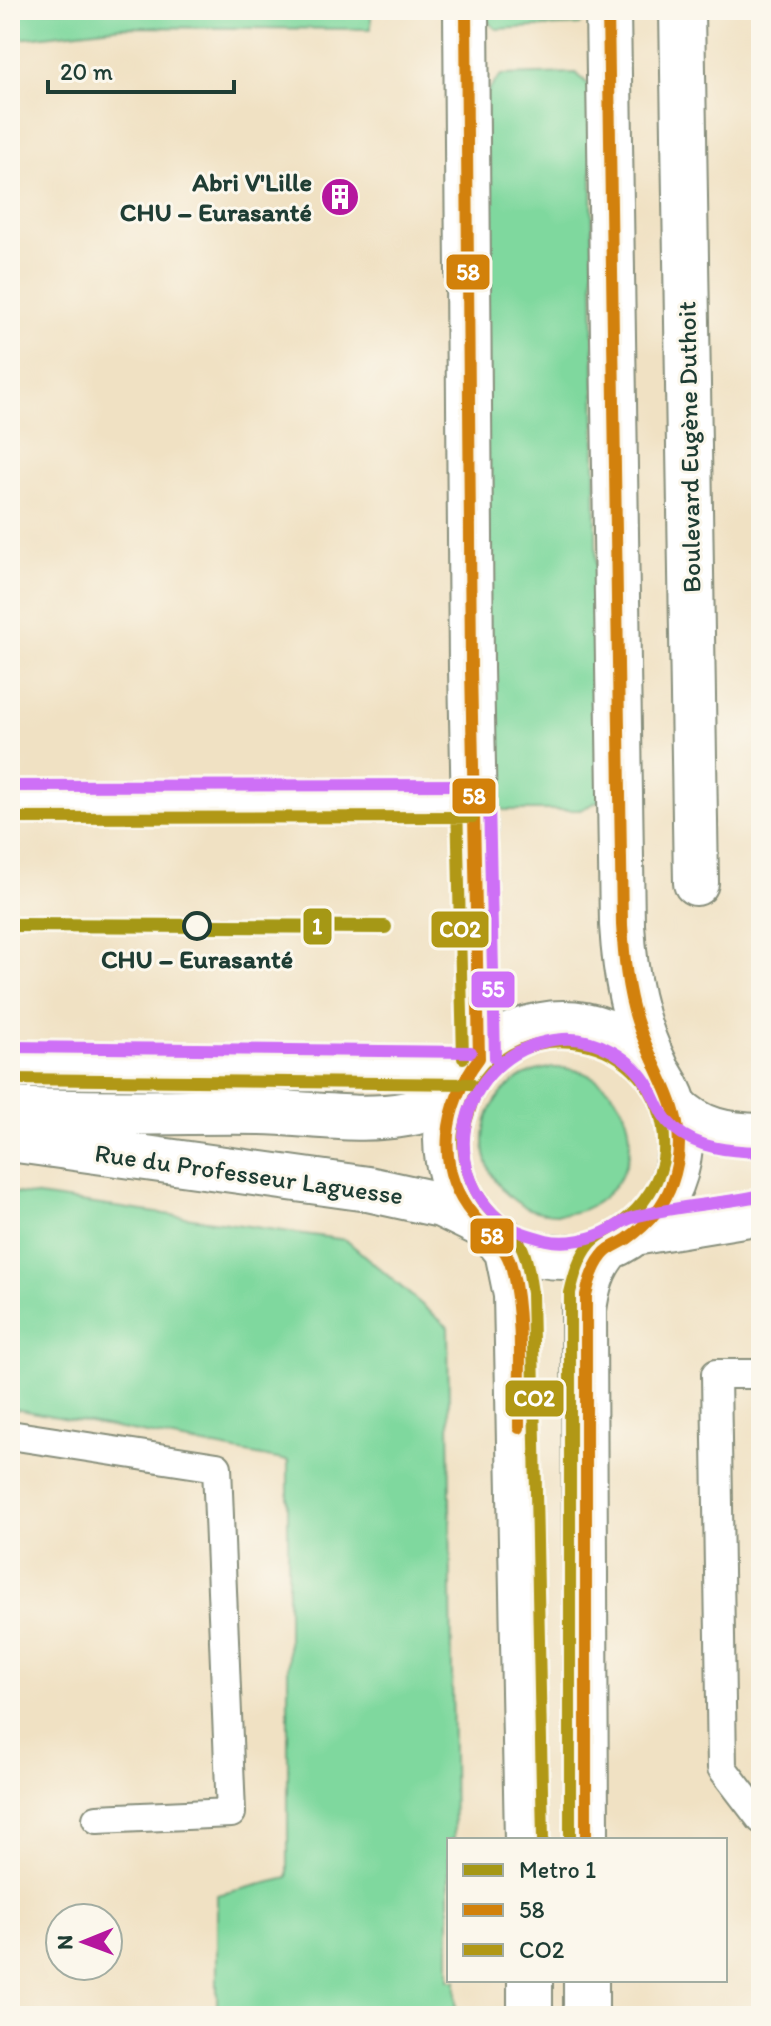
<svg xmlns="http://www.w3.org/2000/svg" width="771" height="2026" font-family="Itim,sans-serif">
  <rect width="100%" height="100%" fill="#fbf7ec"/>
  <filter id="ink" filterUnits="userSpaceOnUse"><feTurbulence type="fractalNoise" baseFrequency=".0125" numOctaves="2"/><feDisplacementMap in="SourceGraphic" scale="16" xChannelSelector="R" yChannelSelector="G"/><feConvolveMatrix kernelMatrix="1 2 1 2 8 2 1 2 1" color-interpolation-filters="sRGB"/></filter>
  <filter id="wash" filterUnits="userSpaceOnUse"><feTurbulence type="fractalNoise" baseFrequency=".006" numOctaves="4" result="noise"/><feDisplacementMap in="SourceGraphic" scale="32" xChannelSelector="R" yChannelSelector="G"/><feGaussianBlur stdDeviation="1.8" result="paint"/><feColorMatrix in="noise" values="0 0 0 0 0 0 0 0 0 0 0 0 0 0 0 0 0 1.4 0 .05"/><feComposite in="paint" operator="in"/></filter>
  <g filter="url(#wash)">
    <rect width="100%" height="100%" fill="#f0e1c3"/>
    <path fill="#7fd89e" stroke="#4f8a69" stroke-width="2" d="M10,10H371V29L122,27L10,40Z
      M483,10H589L590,16L579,25L496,29L483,18Z
      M576,73L591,87L599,801L580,810H504L488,800L482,98L501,75Z
      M484 1141a73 73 0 1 1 146 0a73 73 0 1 1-146 0Z
      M10,1192L346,1240L448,1327L454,1840H449V1980H456V2016H217V1895L288,1878V1461L10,1408Z"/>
  </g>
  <g filter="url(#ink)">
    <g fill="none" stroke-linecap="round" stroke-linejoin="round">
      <g stroke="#888f7c" stroke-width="32">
        <path id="service" d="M10,802L473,801
          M10,1063L471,1068
          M761,1374H716L722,1768L761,1819
          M10,1435L217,1467L231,1813L97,1819"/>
      </g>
      <g stroke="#888f7c" stroke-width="48">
        <path id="pedestrian" d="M682,10L696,883"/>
      </g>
      <g stroke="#888f7c" stroke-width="48">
        <path id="minor" d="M466,10L471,668L479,1058
          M608,10L622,925C625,975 633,1021 656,1067
          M675,1106C699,1131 727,1135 761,1136
          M634,1233L761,1212"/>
      </g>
      <g stroke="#888f7c" stroke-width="48">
        <path id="tertiary" d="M446 1140a117 117 0 1 1 234 0a117 117 0 1 1-234 0Z
          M10,1110C93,1115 177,1111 260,1112C308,1113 360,1123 407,1114C429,1110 444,1102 459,1086
          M10,1139L368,1189L441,1205L482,1225
          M495,1236L507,1251L516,1295L527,1840
          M586,1840L584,1310C587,1287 592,1268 607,1249
          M530,1980V2016
          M586,1980V2016"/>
      </g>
      <use href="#service" stroke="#fff" stroke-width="28"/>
      <use href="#pedestrian" stroke="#fff" stroke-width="44"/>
      <use href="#minor" stroke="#fff" stroke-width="44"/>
      <use href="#tertiary" stroke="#fff" stroke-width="44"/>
      <g stroke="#fbf7ec" stroke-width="18">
        <path id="bus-1" d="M466,10L471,668L479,1058
          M479,1058C444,1105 433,1167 473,1215C488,1233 507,1246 512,1269C524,1320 519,1376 519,1428
          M586,1840V1295C589,1281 593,1267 602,1256C608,1247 618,1245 627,1239C647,1225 664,1206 672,1183C695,1118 656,1080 637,1021C627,990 624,957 622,925L608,10"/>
      </g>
      <g stroke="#fbf7ec" stroke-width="18">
        <path id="bus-2" d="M457,801L463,1058
          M10,818L473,817
          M10,1079L471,1084
          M543,1840L532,1293C529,1275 528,1256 518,1240C512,1230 502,1222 493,1214C474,1195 464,1169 463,1142C463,1132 466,1122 469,1113C497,1001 670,1025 664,1152C662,1180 643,1207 621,1223C611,1230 599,1234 591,1243C579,1257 574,1276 570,1293V1840"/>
      </g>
      <g stroke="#fbf7ec" stroke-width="18">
        <path id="bus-3" d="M10,786L473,785
          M489,801L495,1058
          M10,1047L471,1052
          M758,1196C718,1204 677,1206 638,1216C627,1218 620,1224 611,1229C593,1239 566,1245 546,1240C534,1237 516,1232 506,1225C428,1167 465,1046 563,1039C596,1037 633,1058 649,1087C657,1101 661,1117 674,1128C698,1149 731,1151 760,1152"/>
      </g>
      <use href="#bus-1" stroke="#d2810a" stroke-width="12"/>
      <use href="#bus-2" stroke="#b19815" stroke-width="12"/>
      <use href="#bus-3" stroke="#ce70f6" stroke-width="12"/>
      <g stroke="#fbf7ec" stroke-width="20">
        <path id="metro-1" d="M10,925L385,927"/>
      </g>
      <use href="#metro-1" stroke="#a59815" stroke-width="14"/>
    </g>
  </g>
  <defs>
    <g id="building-disc" transform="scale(2)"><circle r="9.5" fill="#b5179e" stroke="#fbf7ec"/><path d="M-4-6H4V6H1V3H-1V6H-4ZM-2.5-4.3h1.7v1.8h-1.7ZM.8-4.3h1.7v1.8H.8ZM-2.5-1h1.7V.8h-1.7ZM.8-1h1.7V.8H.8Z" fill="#fff"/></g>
  </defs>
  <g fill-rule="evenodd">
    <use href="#building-disc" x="340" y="197"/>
  </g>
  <circle fill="#fbf7ec" stroke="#1f3d34" stroke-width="4" cx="197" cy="926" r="13"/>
  <g text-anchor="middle" stroke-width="6" stroke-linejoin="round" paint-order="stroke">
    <g font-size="26" font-weight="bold" fill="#1f3d34" stroke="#fbf7ec" text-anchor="end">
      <text x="312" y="191">Abri V'Lille<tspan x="312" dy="30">CHU – Eurasanté</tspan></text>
    </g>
    <g font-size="26" fill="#1f3d34" stroke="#fbf7ec">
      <text transform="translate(689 447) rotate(-91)" y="9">Boulevard Eugène Duthoit</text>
      <text transform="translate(249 1174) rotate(8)" y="9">Rue du Professeur Laguesse</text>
    </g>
    <g font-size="26" font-weight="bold" fill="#1f3d34" stroke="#fbf7ec">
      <text x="197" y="968">CHU – Eurasanté</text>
    </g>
  </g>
  <g stroke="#fbf7ec" stroke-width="3">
    <rect x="445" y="253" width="46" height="38" rx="8" fill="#d2810a"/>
    <rect x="451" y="777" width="46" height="38" rx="8" fill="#d2810a"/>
    <rect x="302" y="907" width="31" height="39" rx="8" fill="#a59815"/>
    <rect x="430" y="910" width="60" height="39" rx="8" fill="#b19815"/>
    <rect x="470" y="970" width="46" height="39" rx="8" fill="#ce70f6"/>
    <rect x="469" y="1217" width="46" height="38" rx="8" fill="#d2810a"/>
    <rect x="504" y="1379" width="61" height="39" rx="8" fill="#b19815"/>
  </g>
  <g font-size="22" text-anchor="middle" font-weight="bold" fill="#fff">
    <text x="468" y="280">58</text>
    <text x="474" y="804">58</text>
    <text x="317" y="934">1</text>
    <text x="460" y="937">CO2</text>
    <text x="493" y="997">55</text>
    <text x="492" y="1244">58</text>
    <text x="534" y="1406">CO2</text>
  </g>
  <rect width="771" height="2026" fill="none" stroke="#fbf7ec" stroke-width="40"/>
  <rect x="447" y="1838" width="280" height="144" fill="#fbf7ec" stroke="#a3ada2" stroke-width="2"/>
  <rect x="463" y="1864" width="40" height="12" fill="#a59815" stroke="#a3ada2" stroke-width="2"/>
  <text x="519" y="1878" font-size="24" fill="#1f3d34">Metro 1</text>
  <rect x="463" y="1904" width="40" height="12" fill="#d2810a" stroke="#a3ada2" stroke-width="2"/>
  <text x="519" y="1918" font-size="24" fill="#1f3d34">58</text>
  <rect x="463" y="1944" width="40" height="12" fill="#b19815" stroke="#a3ada2" stroke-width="2"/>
  <text x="519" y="1958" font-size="24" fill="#1f3d34">CO2</text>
  <g transform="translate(84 1942) rotate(269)"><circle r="38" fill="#fbf7ec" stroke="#a3ada2" stroke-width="2"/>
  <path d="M0-6L14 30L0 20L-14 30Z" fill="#b5179e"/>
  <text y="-12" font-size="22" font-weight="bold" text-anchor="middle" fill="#1f3d34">N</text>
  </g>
  <path d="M48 80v12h186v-12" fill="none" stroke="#1f3d34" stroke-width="4"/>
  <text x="60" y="80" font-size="24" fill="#1f3d34" stroke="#fbf7ec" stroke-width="6" paint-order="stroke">20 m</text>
</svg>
